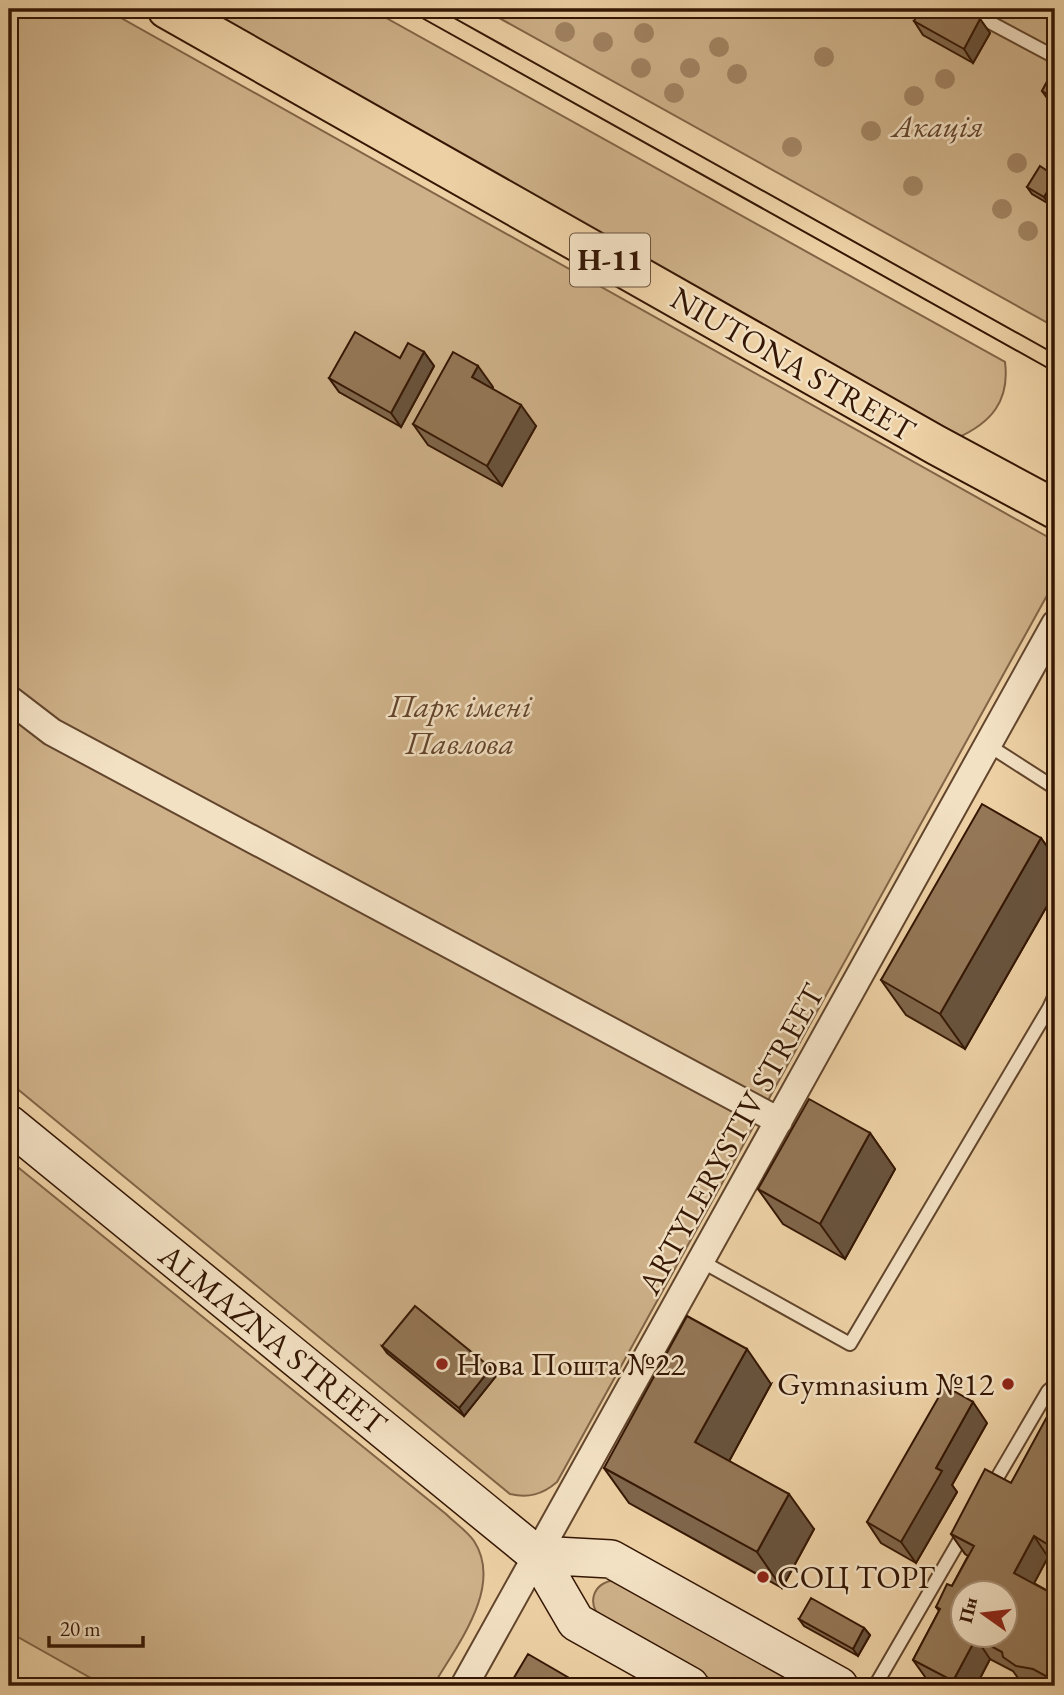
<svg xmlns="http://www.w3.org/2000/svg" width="1064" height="1695" font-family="'EB Garamond',serif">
  <rect width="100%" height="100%" fill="#edd1a5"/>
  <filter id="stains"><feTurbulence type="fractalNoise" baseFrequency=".00286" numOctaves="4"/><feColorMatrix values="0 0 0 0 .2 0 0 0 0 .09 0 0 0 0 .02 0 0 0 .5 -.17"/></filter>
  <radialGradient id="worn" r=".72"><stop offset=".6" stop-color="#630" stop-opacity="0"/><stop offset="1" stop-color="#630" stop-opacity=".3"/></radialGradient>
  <path fill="#ceb189" stroke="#816446" stroke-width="2" d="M9,9H105L1055,541V581L557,1482C542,1495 528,1498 510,1494L9,1082Z
    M206,9H370L1005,362C1010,401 991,423 957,438Z
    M483,9H1055V327Z
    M9,1160L446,1514C455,1523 467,1531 474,1541C504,1587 456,1646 433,1686H105L9,1632Z
    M614,1580L808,1686H723L603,1620C586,1604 592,1584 614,1580Z"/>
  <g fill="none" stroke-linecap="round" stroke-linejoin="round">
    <g stroke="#62452c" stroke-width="16">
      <path id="lane" d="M965,9L1055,57
        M988,745L1055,788
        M1055,1012L1049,1008L1055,995
        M701,1261L850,1344L1049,1008
        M990,1490L1048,1391L1055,1385
        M875,1686L966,1529"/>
    </g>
    <g stroke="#62452c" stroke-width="30">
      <path id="street" d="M9,699L52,732L779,1121
        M464,1686L1055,624"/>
    </g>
    <g stroke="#341603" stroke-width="40">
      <path id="secondary" d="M9,1124L537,1555L576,1622L690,1686
        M537,1555L611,1559L839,1686"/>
    </g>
    <g stroke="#341603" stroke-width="42">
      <path id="primary" d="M167,9L936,445L1055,509"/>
    </g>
    <use href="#lane" stroke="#f3e1c4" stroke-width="12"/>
    <use href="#street" stroke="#f3e1c4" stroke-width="26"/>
    <use href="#secondary" stroke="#f3e1c4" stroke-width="37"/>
    <use href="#primary" stroke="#edd1a5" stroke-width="38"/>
    <path stroke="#341603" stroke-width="2" d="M406,9L1055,372
      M438,9L1055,354"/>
  </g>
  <g fill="#a18362">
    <circle cx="565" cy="32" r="10"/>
    <circle cx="644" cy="33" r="10"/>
    <circle cx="603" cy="42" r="10"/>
    <circle cx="719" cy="47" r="10"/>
    <circle cx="824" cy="57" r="10"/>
    <circle cx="641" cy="68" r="10"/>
    <circle cx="690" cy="68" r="10"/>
    <circle cx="737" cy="74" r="10"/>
    <circle cx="945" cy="79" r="10"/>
    <circle cx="674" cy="93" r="10"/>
    <circle cx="914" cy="96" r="10"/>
    <circle cx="871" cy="131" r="10"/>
    <circle cx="792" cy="147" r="10"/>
    <circle cx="1017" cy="163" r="10"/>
    <circle cx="913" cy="186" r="10"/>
    <circle cx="1002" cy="209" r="10"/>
    <circle cx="1028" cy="231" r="10"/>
  </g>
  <path fill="#7f664b" stroke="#341603" stroke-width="2" d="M1010,9H1023L1020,14Z
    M980,19L990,33L973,63L923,35L914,21Z
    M1055,68V103L1047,98L1042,91Z
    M1055,176V194L1049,204L1032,194L1027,187Z
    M424,352L434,366L401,427L339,392L329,378L400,358Z
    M493,387L491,389L536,426L502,486L428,445L413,424Z
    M1055,666V692L1048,681Z
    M1041,838L1055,858V892L965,1049L906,1015L881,980Z
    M870,1133L895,1169L845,1259L783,1224L758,1189Z
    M382,1346L496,1376L464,1416L387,1353Z
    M771,1384L729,1461L814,1529L782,1588L629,1503L604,1468Z
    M1055,1416V1560L1048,1557L1034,1583L1055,1595V1686H1030L1018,1678L1013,1671L990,1659L976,1686H938L928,1681L913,1660L939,1611L936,1607L952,1586L968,1556L965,1554L951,1534L1011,1483Z
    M987,1423L952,1485L957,1492L916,1563L881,1543L867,1522Z
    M799,1619L864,1628L870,1635L858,1656L804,1626Z"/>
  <path fill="#68533d" stroke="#341603" stroke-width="2" d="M1016,9H1023L1020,14Z
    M980,19L990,33L973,63L964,49Z
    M1055,88V102L1051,96Z
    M1055,179V194L1049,204L1044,197Z
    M424,352L434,366L401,427L391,413Z
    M478,366L493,387L486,398L472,377Z
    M521,405L536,426L502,486L487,466Z
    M1041,838L1055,858V892L965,1049L940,1014Z
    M870,1133L895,1169L845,1259L820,1224Z
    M747,1349L771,1384L720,1478L695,1442Z
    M491,1368L496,1376L464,1416L459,1408Z
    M973,1402L987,1423L952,1485L957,1492L916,1563L901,1542L936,1468Z
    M789,1494L814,1529L782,1588L757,1552Z
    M1055,1529V1555L1047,1544Z
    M1034,1536L1048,1557L1029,1593L1014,1573Z
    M864,1628L870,1635L858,1656L853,1649Z
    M976,1638L990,1659L976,1686H956L953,1681Z"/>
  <path fill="#947757" stroke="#341603" stroke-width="2" fill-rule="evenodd" d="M921,9H963L980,19L964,49L914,21Z
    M1054,68H1055V88L1051,96L1042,91Z
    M1040,166L1055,176V179L1044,197L1027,187Z
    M355,332L400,358L408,343L424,352L391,413L329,378Z
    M453,352L478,366L472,377L521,405L487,466L413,424Z
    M1055,666V685L1048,681Z
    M982,804L1041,838L940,1014L881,980Z
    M809,1099L870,1133L820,1224L758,1189Z
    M415,1306L491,1368L459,1408L382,1346Z
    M687,1316L747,1349L695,1442L789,1494L757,1552L604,1468Z
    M945,1386L973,1402L936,1468L942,1471L901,1542L867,1522Z
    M1049,1413L1055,1416V1529L1047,1544L1034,1536L1014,1573L1055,1595V1681L1033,1669L1016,1666L1003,1657L1002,1652L976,1638L953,1681L913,1660L940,1609L936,1607L947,1584L952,1586L974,1546L951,1534L985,1469L1011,1483ZM962,1593H1004V1635H962Z
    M811,1598L864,1628L853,1649L799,1619Z
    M528,1654L583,1686H509Z
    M9,1679L22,1686H9Z"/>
  <g fill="#8f2418" stroke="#f3e1c4" stroke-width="2.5">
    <circle cx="442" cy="1364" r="7"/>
    <circle cx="1008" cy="1384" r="7"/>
    <circle cx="763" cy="1577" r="7"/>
  </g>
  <g text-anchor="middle" stroke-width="5" stroke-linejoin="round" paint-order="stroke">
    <rect fill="#f3e1c4" stroke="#6d533d" stroke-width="2" x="570" y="233.5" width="80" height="53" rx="5"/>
    <g font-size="30" font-weight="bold" fill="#341603">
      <text x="610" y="270">Н-11</text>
    </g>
    <g font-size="32" font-style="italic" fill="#62442b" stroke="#f3e1c4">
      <text x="938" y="137">Акація</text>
      <text x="460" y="717">Парк імені<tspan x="460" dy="37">Павлова</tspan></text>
    </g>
    <g font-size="32" fill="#341603" stroke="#f3e1c4">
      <text transform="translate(793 364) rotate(30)" y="11">NIUTONA STREET</text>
      <text transform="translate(731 1139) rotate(-61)" y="11">ARTYLERYSTIV STREET</text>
      <text transform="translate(273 1339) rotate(39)" y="11">ALMAZNA STREET</text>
    </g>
    <g font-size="32" fill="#341603" stroke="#f3e1c4" text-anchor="start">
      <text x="456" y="1375">Нова Пошта №22</text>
      <text x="994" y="1395" text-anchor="end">Gymnasium №12</text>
      <text x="777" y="1588">СОЦ ТОРГ</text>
    </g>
  </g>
  <rect width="1064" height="1695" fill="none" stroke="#edd1a5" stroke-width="35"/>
  <rect x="10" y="10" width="1043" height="1674" fill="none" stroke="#341603" stroke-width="3.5"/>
  <rect x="18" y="18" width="1029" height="1660" fill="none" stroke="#341603" stroke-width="2"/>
  <g transform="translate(984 1614) rotate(284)"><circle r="33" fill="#f3e1c4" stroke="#a79077" stroke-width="2"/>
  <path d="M0-5L12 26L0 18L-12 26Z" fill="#8f2418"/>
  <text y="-10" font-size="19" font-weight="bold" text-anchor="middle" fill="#341603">Пн</text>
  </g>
  <path d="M49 1636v10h94v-10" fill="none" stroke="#341603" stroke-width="3.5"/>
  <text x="60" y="1636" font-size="21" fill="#341603" stroke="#f3e1c4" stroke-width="5" paint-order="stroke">20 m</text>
  <rect width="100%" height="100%" filter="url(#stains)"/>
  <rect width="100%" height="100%" fill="url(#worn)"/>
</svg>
